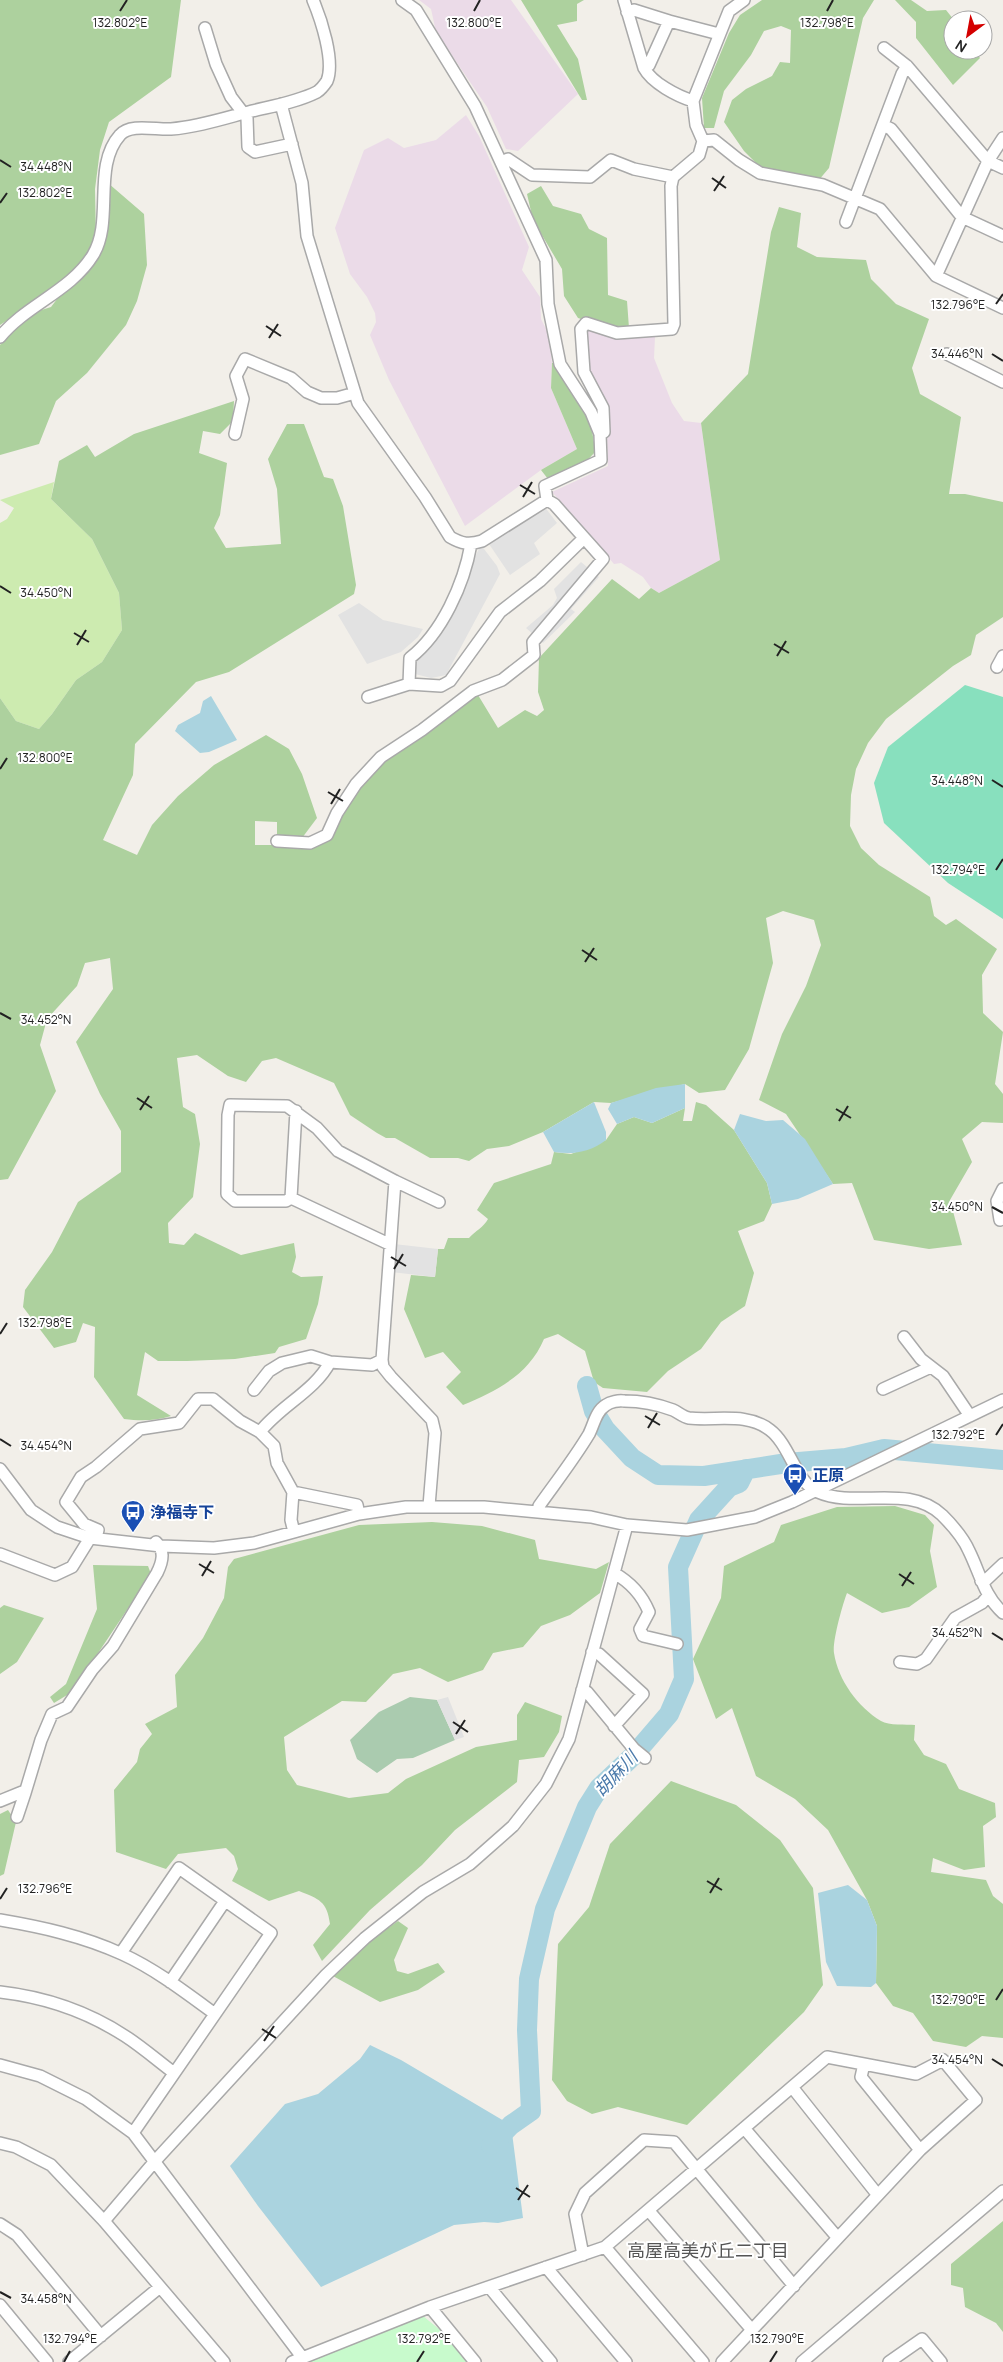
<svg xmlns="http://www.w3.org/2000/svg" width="1003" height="2362" font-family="Manrope,'Noto Sans JP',sans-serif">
  <rect width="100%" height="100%" fill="#f2efe9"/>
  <path fill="#ebdbe8" d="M419,0H511L578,94L518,151L506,149L487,107L436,32L431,9Z
    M466,115L479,136L529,247L522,270L540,297L541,319L548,333L552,363L551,388L577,449L541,470L465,526L389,380L370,335L376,322L375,313L367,297L350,274L335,228L364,150L388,138L404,148L436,140Z
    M589,327L611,337H655L654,358L672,403L684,421L701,423L720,560L659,593L651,588L643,577L621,563L614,564L552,492L608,466L606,407L589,375L584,333Z"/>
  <path fill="#cdebb0" d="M54,482L51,499L92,539L119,593L122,630L102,662L76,680L52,714L39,729L16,721L0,698V523L7,519L14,508L0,500Z"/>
  <path fill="#add19e" d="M0,0H181L171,77L109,122L100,150L95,189L96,239L90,255L43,297L0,325Z
    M521,0H584L577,4V21L557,25L578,59L587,100H582Z
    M762,0H874L863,18L829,168L818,181L763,170L744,151L724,122L732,100L746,89L772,76L780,62L790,63L791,30L781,26L764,31L751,55L724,91L714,128H704L702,98L729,33L740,15Z
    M895,0H911L927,11L946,10L954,20L953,50H974L980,58L953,85L916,38V22Z
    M108,183L144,214L147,265L137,301L126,325L87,373L56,401L39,444L0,455V345L13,329L35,312L51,307L64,290L96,259L105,241Z
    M541,186L553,206L581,214L589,229L607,238L608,295L627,301L629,328L616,330L578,318L564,296L562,269L533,220L527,194Z
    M779,207L801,213L797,247L817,257L866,260L871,279L896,304L929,319L912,368L920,394L961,417L949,494H965L1003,502V617L976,635L971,655L953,666L886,719L868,743L856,769L851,795L850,826L861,848L879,865L930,897L934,916L946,925L956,919L997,949L982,975L983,1013L1003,1032L995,1084L1003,1094V1123L982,1122L962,1139L972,1162L950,1200L962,1245L929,1249L874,1240L852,1183L833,1184L786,1114L759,1100L782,1034L806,986L821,945L814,920L783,911L766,918L773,963L749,1049L725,1090L699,1093L685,1084L611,1103L594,1102L543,1132L509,1146L487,1149L469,1161L458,1158H430L395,1138H386L377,1133L350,1115L334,1083L276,1058L262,1061L246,1082L228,1076L197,1055L177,1058L183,1107L195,1114L200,1144L193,1197L168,1223L169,1243L184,1245L195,1233L241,1255L294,1243L296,1257L292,1272L301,1277L323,1276L318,1304L306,1339L279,1347L275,1353L235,1359L187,1361H158L145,1352L137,1395L171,1416C155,1421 141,1421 124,1419L94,1377L95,1327L83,1323L76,1342L54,1348L23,1307L25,1290L52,1252L78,1202L121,1172V1131L100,1094L76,1042L113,989L110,958L85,963L77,986L47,1019L40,1045L56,1091L8,1179L0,1180V698L16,721L39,729L52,714L76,680L102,662L122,630L119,593L92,539L51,499L59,461L87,445L95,457L134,434L234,401L233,421L220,434L203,431L199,453L227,463L220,515L214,528L226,548L281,544L277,489L268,459L287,424H304L324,477L333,479L343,506L356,585L354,594L229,672L196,682L135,744L133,775L103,840L137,855L152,825L178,796L214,765L266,735L289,749L302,774L317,818L302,838L277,836V822L255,821V845H311L380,762L428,733L478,695L498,728L525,710L537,716L544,710L538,692L539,658L612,579L639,599L651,588L659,593L720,560L701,423L748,374L771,232Z
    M552,363H556C573,391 594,418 595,452L583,465L548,479L541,470L577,449L551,388Z
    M696,1102L706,1105L734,1130L767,1183L772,1204L764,1221L738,1231L754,1273L745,1306L721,1322L701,1349L668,1371L647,1392L603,1388L594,1382L585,1351L558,1334L544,1339C529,1375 496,1391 463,1405L446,1387L461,1372L443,1352L425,1358L404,1309L411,1275L435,1277L438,1249H444L448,1238H469C475,1231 484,1227 488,1219L477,1210L494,1183L551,1164L554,1152L571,1154L606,1140L617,1124L634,1117L652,1123L685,1108L683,1121H692Z
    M895,1506L925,1515L934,1525L930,1551L937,1587L909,1607L882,1613L847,1593C843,1603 832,1642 834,1653C838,1680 858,1707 881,1721C889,1726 906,1724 915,1725L914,1740L924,1755L946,1764L959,1789L995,1803L996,1817L983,1826L985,1867L964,1870L933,1858L931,1872L986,1880L993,1896L1003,1904V2038L982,2036L966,2047L933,2041L913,2013L893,2006L876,1983L877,1926L867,1900L828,1830L795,1799L756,1776L732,1708L716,1719L693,1659L721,1598L724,1566L774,1542L781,1525L837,1507Z
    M432,1522L482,1526L535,1540L539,1559L596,1569L609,1562L600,1593L570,1615L541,1626L523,1647L493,1653L483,1670L448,1682L420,1668L393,1674L366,1702L342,1701L284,1737L287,1770L297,1785L349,1798L388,1793L406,1779L476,1747L517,1740V1715L525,1702L562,1716L559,1732L544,1757L519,1760L517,1782L455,1830L422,1865L370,1910L322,1961L313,1945L330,1924C327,1901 319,1899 299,1891L269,1901L232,1881L238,1869L234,1856L226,1848L178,1854L166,1869L116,1852L114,1790L137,1762L140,1749L152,1734L145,1724L177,1707L175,1675L203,1638L224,1598L228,1567L234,1559L359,1525Z
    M93,1565L148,1566L151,1574L72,1692L54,1703L50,1697L66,1684L97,1609Z
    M4,1605L44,1618L17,1662L0,1674V1608Z
    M671,1781L736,1805L780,1840L813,1888L823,1985L804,2012L687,2125L618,2107L592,2114L567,2101L552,2080L558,1944L589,1907L610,1844Z
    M8,1810L16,1822L4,1874L0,1876V1814Z
    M398,1921L408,1928L394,1960L397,1971L408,1974L438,1963L445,1972L418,1990L380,2002L333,1976L364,1945Z
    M1003,2221V2332L996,2323L965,2307L963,2288L951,2285V2264Z"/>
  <path fill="#aacbaf" d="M410,1697L437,1700L455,1740L413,1758L397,1759L377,1773L357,1759L350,1740L379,1712Z"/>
  <path fill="#c8facc" d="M423,2316L445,2334L467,2362H306Z"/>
  <path fill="#88e0be" d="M965,685L1003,697V919L948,883L884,823L874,783L888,747Z"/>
  <path fill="#e2e2e2" d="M544,506L557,523L534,543L540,554L510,575L489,544Z
    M481,545L497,566L500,574L446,675L431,678L415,674L413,661L429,647Z
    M581,562L599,577L571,609L575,612L543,643L526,628L553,605L557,598L554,589Z
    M359,603L383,620L423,629L418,637L401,652L367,664L338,615Z
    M394,1244L438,1249L435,1277L391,1272Z
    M448,1697L464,1737L455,1740L437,1700Z"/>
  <path fill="#aad3df" d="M211,696L237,740L209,752L200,753L175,731L178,725L200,713L203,701Z
    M685,1084V1108L652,1123L634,1117L617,1124L608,1109L611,1103L656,1088Z
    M594,1102L606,1132V1140C590,1152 574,1155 554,1152L543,1132Z
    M740,1114L766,1121L783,1120L805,1139L833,1184L798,1199L772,1204L767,1183L734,1130Z
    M848,1885L867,1900L877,1926L876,1983L871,1987L837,1986L826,1962L818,1893Z
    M370,2045L401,2060L511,2125L523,2218L498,2223L484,2222L454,2225L321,2287L258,2206L230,2166L285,2104L318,2094L360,2059Z"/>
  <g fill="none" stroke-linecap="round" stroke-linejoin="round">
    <path stroke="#aad3df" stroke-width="20" d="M587,1386L594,1411L605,1429L632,1458L658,1475L704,1476L787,1463L846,1458L884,1449L1003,1460
      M491,2145L511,2125L531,2111L527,2030L529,1979L545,1909L587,1807L599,1788L633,1756L669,1714L684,1679L678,1567L699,1520L729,1487L739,1483L746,1469"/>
    <g stroke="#a9a9a9" stroke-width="14">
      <path id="minor" d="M624,0L644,68C652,83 677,96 693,101
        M627,12L634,10L669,21
        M205,28L216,64L231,97L247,118L248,147L255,152L292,144
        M884,48L907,66
        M644,68L649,65L669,21L719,34
        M281,104L302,183L307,236L358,403L425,497L450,537C462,544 469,545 482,541L547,500
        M883,125L891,129L962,217L1003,236
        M1003,138L988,161L936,276L1003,308
        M703,141L714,140L739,160L760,173L823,185L880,209L936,276
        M501,162L508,159L532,175L590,177L611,160L634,169L673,177
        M846,222L902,74L907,66L988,161L1003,168
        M0,337C26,305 71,291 93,255C114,221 92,166 120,135C130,123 156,130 171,129C198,127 225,118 252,111C273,106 297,102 317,92C320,90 325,84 327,81C335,61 321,19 313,0
        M947,354L1003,382
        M602,433L604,432L603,408L584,372L581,329L586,323L617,333L672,329L674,324L671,186L673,177L699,155L703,141L696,125L693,101L729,11L744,0
        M235,434L243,399L236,376L245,359L291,378L307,392L321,398H337L355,393
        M997,667L1003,656
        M409,684L441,686L450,681L500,612L540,581L584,538
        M368,697L409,684L410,658C442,633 464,584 471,544
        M277,841L310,843L327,835L337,813L356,784L381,757L422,730L473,691L502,680L534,655L533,642L603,559L554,504L547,500L545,486L601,460L600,434L591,412L560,364L548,304L546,260L475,106L416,10L402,0
        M395,1181L439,1202
        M291,1198L286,1201H235L227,1194L228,1115L230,1105L287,1106L317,1128L338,1151L395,1181L382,1360L383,1367L391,1377L432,1420L435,1433L429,1506
        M291,1198L389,1244
        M291,1198L296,1111
        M1000,1220L997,1201L1003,1189
        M904,1337L921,1359L943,1376L970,1416
        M883,1389L931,1367
        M254,1390L269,1371L282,1363L311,1356L330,1362
        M260,1432L274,1446L277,1463L293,1492L291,1520L294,1532
        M0,1469L31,1510L57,1527L90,1538L161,1546L214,1548L254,1543L359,1514L406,1507H484L591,1517L627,1525L687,1530L755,1517L792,1502L1003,1400
        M293,1492L357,1505L359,1514
        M539,1512V1506C556,1482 574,1459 589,1434C594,1424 596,1411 606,1405C610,1402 619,1400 624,1401C640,1401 657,1404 673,1410C678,1412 683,1417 689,1418C716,1421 747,1412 770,1430C790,1445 796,1483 818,1492C856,1509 908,1483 942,1515C952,1525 963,1537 969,1551C980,1573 984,1596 1003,1613
        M0,1554L55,1575L72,1567L90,1538L97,1534L98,1530L84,1524L66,1502L81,1477L96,1467L140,1429L179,1423L198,1399H213L240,1421L260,1432C280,1406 315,1391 330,1362L372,1365L382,1360
        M614,1573C630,1582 642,1595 649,1612L640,1629L643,1636L677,1644
        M981,1581L986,1580L1003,1564
        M592,1652L599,1654L643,1694L614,1726
        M900,1662L917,1664L926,1659L955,1618L982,1603L988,1596
        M582,1690L587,1692L634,1749L645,1758
        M0,1801L22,1792L25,1793L41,1740L52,1714L67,1707L92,1670L113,1646L157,1573C162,1563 166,1551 156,1542
        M17,1817L25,1793
        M0,1920C41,1927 83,1936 122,1954C155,1969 185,1992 215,2014
        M121,1953L179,1868L271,1933L133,2133
        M170,1982L225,1901
        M0,1992C44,1997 88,2012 125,2036C142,2047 158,2061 174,2073
        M864,2064L861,2077L920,2150
        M0,2065L40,2076L86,2099L133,2133L302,2357
        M792,2087L877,2194
        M744,2128L837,2237
        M0,2143L16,2147L51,2165L104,2221L224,2362
        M649,2211L752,2330
        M104,2221L155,2161L326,1975L365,1938L423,1892L470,1864L513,1826L546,1784L569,1739L627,1525
        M0,2224L17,2235L101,2336
        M605,2247L703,2362
        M583,2255L575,2214L585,2193L644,2140L674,2142L794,2286
        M546,2267L626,2362
        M490,2288L551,2362
        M0,2305L47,2362
        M430,2307L475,2362
        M69,2362L160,2287
        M292,2362L430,2307L605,2247L827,2057L916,2074L943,2060L976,2100L920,2150L722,2362
        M802,2362L1003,2191
        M889,2362L922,2339L941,2362"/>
    </g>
    <use href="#minor" stroke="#fff" stroke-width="11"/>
  </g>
  <path fill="none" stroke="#222" stroke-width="2" d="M120,11L127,0M474,11L480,0M827,11L833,0M0,160L11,167M712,178L726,188M714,191L724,176M0,203L7,193M996,304L1003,294M266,326L281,336M269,338L278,324M992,354L1003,361M520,485L535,494M523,497L532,482M0,586L11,593M74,633L89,642M774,644L789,653M77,645L86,630M777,656L786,641M0,769L7,758M992,780L1003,787M328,792L343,801M331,804L340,789M996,870L1003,859M582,950L597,960M585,962L594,948M0,1013L11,1019M137,1098L152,1108M836,1109L851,1118M140,1110L149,1096M839,1121L848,1106M992,1207L1003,1213M391,1257L406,1266M394,1269L403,1254M0,1334L7,1323M645,1416L660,1425M648,1428L657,1413M996,1435L1003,1424M0,1439L11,1446M199,1564L214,1573M899,1574L914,1584M202,1576L211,1561M902,1586L911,1572M992,1633L1003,1640M453,1722L468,1732M456,1734L465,1720M707,1881L722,1890M710,1893L719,1878M0,1899L7,1888M996,2000L1003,1989M262,2029L276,2038M264,2041L274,2026M992,2059L1003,2066M516,2188L530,2197M518,2200L528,2185M0,2292L11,2298M64,2362L70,2351M417,2362L424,2351M770,2362L777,2351"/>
  <defs>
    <g id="bus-pin" transform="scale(1.25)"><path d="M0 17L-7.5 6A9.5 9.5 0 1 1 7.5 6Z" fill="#1a4fb4" stroke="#fff"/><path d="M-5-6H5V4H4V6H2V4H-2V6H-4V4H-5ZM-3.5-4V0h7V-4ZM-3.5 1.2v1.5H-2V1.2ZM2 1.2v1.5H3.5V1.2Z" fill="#fff"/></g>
  </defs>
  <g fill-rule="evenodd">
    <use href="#bus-pin" x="795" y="1475"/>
    <use href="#bus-pin" x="133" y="1512"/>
  </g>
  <g text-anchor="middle" stroke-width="4" stroke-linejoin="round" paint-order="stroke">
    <g font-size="16" font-weight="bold" fill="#164399" stroke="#fff" text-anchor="start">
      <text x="812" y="1481">正原</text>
      <text x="150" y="1518">浄福寺下</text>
    </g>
    <g font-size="18" font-style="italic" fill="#4a7aab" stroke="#fff">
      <text transform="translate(616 1774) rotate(-47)" y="6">胡麻川</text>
    </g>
    <g font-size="18" fill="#555" stroke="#fff">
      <text x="708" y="2257">高屋高美が丘二丁目</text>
    </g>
  </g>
  <g font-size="12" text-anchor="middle" fill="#222" stroke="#fff" stroke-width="4" stroke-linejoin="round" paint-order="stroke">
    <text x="120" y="27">132.802°E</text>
    <text x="474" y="27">132.800°E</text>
    <text x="827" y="27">132.798°E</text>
    <text x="46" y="171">34.448°N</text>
    <text x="45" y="197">132.802°E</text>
    <text x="958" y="309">132.796°E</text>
    <text x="957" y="358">34.446°N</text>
    <text x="46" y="597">34.450°N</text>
    <text x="45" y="762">132.800°E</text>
    <text x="957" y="785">34.448°N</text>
    <text x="958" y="874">132.794°E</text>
    <text x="46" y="1024">34.452°N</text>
    <text x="957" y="1211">34.450°N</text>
    <text x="45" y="1327">132.798°E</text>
    <text x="958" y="1439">132.792°E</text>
    <text x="46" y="1450">34.454°N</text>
    <text x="957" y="1637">34.452°N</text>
    <text x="45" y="1893">132.796°E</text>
    <text x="958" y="2004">132.790°E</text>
    <text x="957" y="2064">34.454°N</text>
    <text x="46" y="2303">34.458°N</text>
    <text x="70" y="2343">132.794°E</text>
    <text x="424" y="2343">132.792°E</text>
    <text x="777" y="2343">132.790°E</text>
  </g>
  <g transform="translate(968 35) rotate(212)"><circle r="24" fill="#ffffff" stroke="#a7a7a7"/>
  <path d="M0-4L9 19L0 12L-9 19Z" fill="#d40000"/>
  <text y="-8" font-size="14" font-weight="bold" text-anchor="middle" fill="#222222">N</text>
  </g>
</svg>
